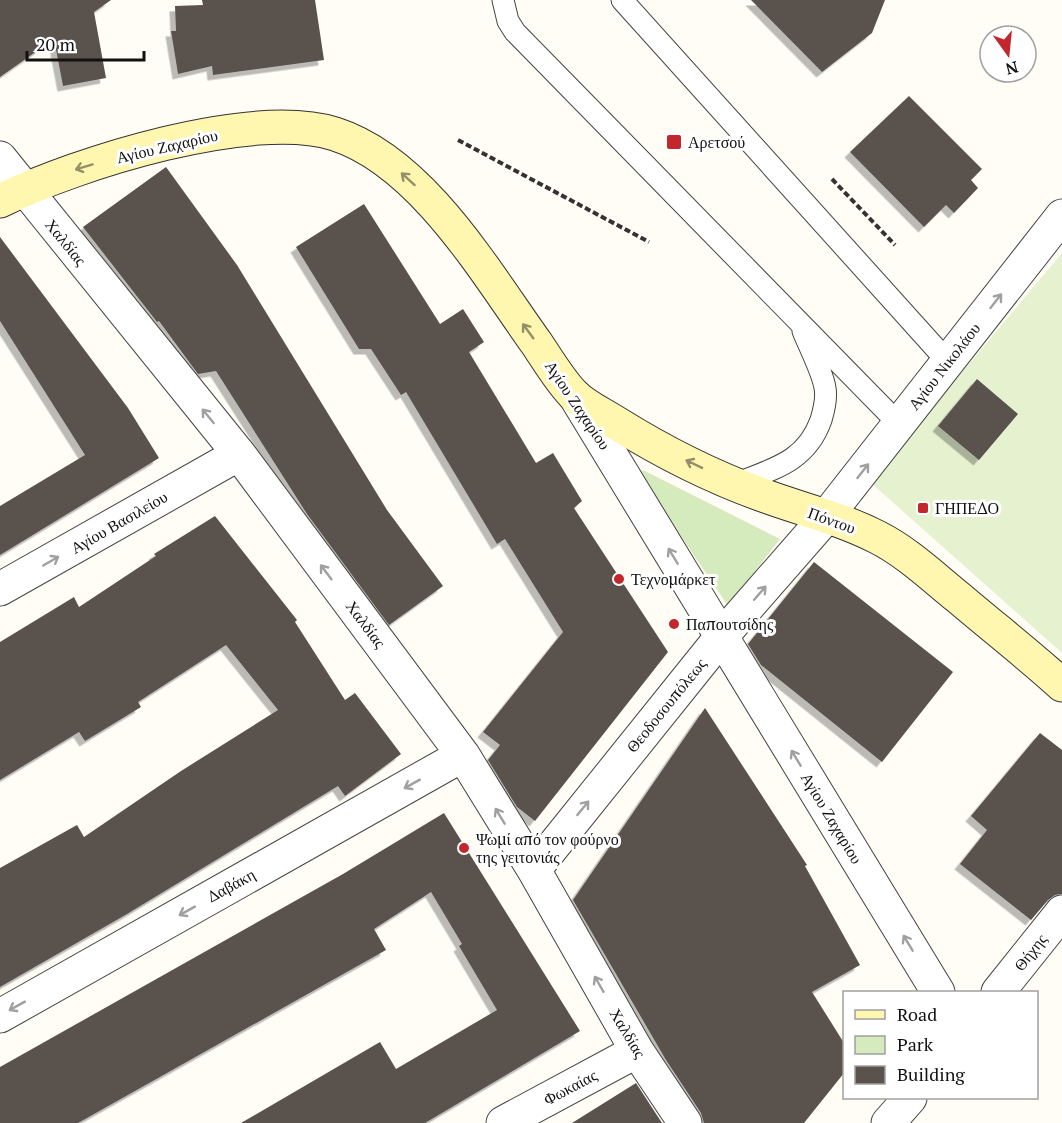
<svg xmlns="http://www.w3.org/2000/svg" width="1062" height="1123" font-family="'PT Serif',serif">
  <defs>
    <filter id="shadow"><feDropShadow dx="-5.5" dy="5.5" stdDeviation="0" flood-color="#0004"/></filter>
  </defs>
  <rect width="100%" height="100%" fill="#fffdf5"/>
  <path fill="#d5ebbd" d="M643,470L780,539L728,606L639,474Z"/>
  <path fill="#e6f2cf" d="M1062,253V653L870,482Z"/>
  <path fill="#5a524d" filter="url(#shadow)" d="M0,0H111L94,12L106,78L63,86L54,39L0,77Z
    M202,0H315L324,60L213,75L212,66L178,74L171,31H176L175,6L203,5Z
    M751,0H885L872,33L822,72Z
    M909,96L982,169L971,180L978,188L954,213L946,205L924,227L850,152Z
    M166,167L237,265L387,510L443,586L389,625L307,514L216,371L198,374L159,321L157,322L83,227Z
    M364,204L440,324L463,309L484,342L469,352L536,463L553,453L582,501L574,508L668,652L535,821L517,807L488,760L500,745L483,732L563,632L505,539L497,544L406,392L401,395L371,349H359L296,247Z
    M0,237L128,408L159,458L0,555V506L85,455L0,321Z
    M977,379L1018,414L979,460L938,426Z
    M215,516L297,620L295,622L345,700L355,693L401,754L345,796L338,786L127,914L0,987V868L77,825L84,837L181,771L278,710L226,645L138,702L141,707L85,741L79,732L0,780V642L74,597L79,607L156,556L154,554Z
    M814,562L953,672L882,762L761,665L748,644Z
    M705,708L807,865L805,866L860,965L812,992L844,1043V1073L804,1123H704L701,1113L666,1060L573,900Z
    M1040,733L1062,750V894L1055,895L1048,900L1031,920L960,864L987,830L971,816Z
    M444,813L580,1031L425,1123H241L380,1042L396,1069L497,1010L459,946L462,944L431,892L374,929L386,950L78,1123H0V1067L343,874Z
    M636,1083L662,1123H572Z"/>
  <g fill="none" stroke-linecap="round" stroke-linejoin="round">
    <g stroke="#444" stroke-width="23">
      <path id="service" d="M503,0L508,21L515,32L899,424
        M622,0L948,362
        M735,484C773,469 806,462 821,420C824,410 827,398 825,388C823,373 809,346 803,331"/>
    </g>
    <g stroke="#444" stroke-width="35">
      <path id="minor" d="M0,158L239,454L463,755L534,870L637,1051L685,1123
        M575,396L938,992
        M0,589L239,454
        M534,870L722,636L826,517L1062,216
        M0,1016L463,755
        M503,1123L637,1051"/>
    </g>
    <g stroke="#444" stroke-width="35">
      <path id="tertiary" d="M998,992L1062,912
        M888,1123L910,1098"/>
    </g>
    <g stroke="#333" stroke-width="35">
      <path id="secondary" d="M0,201C77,163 252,108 335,134C422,162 486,273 537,344C547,359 562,384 575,396C587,407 604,415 618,424C663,452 717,479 768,497C804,510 842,519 877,537C907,552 933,577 959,598C993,627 1029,655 1062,685"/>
    </g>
    <path stroke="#333" stroke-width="4" stroke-dasharray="6 3" stroke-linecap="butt" d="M458,140L649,242
      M832,179L895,245"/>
    <use href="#service" stroke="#fff" stroke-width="21"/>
    <use href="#minor" stroke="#fff" stroke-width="33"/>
    <use href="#tertiary" stroke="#fff" stroke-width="33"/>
    <use href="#secondary" stroke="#fff6b0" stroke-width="33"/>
  </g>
  <defs><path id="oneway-shaft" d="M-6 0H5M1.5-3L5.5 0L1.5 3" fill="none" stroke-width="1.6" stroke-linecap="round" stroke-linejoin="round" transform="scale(1.5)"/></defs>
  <g stroke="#948f68">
    <use href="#oneway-shaft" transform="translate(84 167) rotate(163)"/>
    <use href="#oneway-shaft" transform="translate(408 179) rotate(-138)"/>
    <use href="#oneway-shaft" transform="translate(528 331) rotate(-126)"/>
    <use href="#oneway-shaft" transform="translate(694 464) rotate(-154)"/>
  </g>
  <g stroke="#a0a0a0">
    <use href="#oneway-shaft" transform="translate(996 301) rotate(-52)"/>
    <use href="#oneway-shaft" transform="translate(208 416) rotate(-129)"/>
    <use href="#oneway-shaft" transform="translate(863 471) rotate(-52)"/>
    <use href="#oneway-shaft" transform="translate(673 556) rotate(-121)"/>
    <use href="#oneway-shaft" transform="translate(51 561) rotate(-30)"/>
    <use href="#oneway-shaft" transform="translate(326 572) rotate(-127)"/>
    <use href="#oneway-shaft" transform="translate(760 593) rotate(-49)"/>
    <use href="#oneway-shaft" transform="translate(796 758) rotate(-121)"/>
    <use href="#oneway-shaft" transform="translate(412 784) rotate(151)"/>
    <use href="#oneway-shaft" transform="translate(583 808) rotate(-51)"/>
    <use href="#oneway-shaft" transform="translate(500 816) rotate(-121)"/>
    <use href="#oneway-shaft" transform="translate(187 911) rotate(151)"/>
    <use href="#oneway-shaft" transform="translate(908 943) rotate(-121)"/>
    <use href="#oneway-shaft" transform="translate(599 984) rotate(-120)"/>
    <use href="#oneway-shaft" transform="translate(17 1006) rotate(151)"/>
  </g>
  <g fill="#c4262e" stroke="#fff" stroke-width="2">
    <rect x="666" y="134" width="16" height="16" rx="3"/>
    <rect x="917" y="502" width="12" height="12" rx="3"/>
    <circle cx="619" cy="579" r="6"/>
    <circle cx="674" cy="624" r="6"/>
    <circle cx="464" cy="848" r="6"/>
  </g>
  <g text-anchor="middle" stroke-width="6" stroke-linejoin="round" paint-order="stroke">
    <g font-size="16" fill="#111" stroke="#fff" text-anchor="start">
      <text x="688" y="148">Αρετσού</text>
      <text x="935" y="514">ΓΗΠΕΔΟ</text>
      <text x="631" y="585">Τεχνομάρκετ</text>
      <text x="686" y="630">Παπουτσίδης</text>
      <text x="476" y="845">Ψωμί από τον φούρνο<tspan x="476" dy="18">της γειτονιάς</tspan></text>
    </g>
    <g font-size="16" fill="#111" stroke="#fff">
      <text transform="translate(167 146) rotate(-13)" y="6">Αγίου Ζαχαρίου</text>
      <text transform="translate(66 242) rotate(51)" y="6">Χαλδίας</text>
      <text transform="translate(944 366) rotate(-52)" y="6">Αγίου Νικολάου</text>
      <text transform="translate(578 405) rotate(56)" y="6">Αγίου Ζαχαρίου</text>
      <text transform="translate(832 520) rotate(20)" y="6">Πόντου</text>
      <text transform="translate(119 522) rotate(-30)" y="6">Αγίου Βασιλείου</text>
      <text transform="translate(366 624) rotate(53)" y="6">Χαλδίας</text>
      <text transform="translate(666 705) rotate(-51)" y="6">Θεοδοσουπόλεως</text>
      <text transform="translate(832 818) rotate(59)" y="6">Αγίου Ζαχαρίου</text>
      <text transform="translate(231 885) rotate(-29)" y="6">Δαβάκη</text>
      <text transform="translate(1030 952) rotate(-52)" y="6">Θήχης</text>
      <text transform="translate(628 1033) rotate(59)" y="6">Χαλδίας</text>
      <text transform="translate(570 1087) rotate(-28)" y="6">Φωκαίας</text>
    </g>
  </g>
  <rect x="843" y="991" width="195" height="108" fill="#ffffff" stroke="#a0a0a0" stroke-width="1.5"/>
  <rect x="855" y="1010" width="30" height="9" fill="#fff6b0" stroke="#a0a0a0" stroke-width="1.5"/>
  <text x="897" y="1021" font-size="18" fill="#111111">Road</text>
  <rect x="855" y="1036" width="30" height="18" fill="#d5ebbd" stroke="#a0a0a0" stroke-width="1.5"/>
  <text x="897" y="1051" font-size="18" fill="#111111">Park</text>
  <rect x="855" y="1066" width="30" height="18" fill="#5a524d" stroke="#a0a0a0" stroke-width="1.5"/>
  <text x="897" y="1081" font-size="18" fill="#111111">Building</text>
  <g transform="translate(1008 54) rotate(165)"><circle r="28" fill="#ffffff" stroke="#a0a0a0" stroke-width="1.5"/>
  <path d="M0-4.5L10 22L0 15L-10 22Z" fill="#c4262e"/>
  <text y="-9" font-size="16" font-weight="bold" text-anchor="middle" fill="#111111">N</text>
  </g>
  <path d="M27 51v9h117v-9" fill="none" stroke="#111111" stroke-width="3"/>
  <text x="36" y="51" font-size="18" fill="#111111" stroke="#ffffff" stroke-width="4.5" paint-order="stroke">20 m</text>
</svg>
